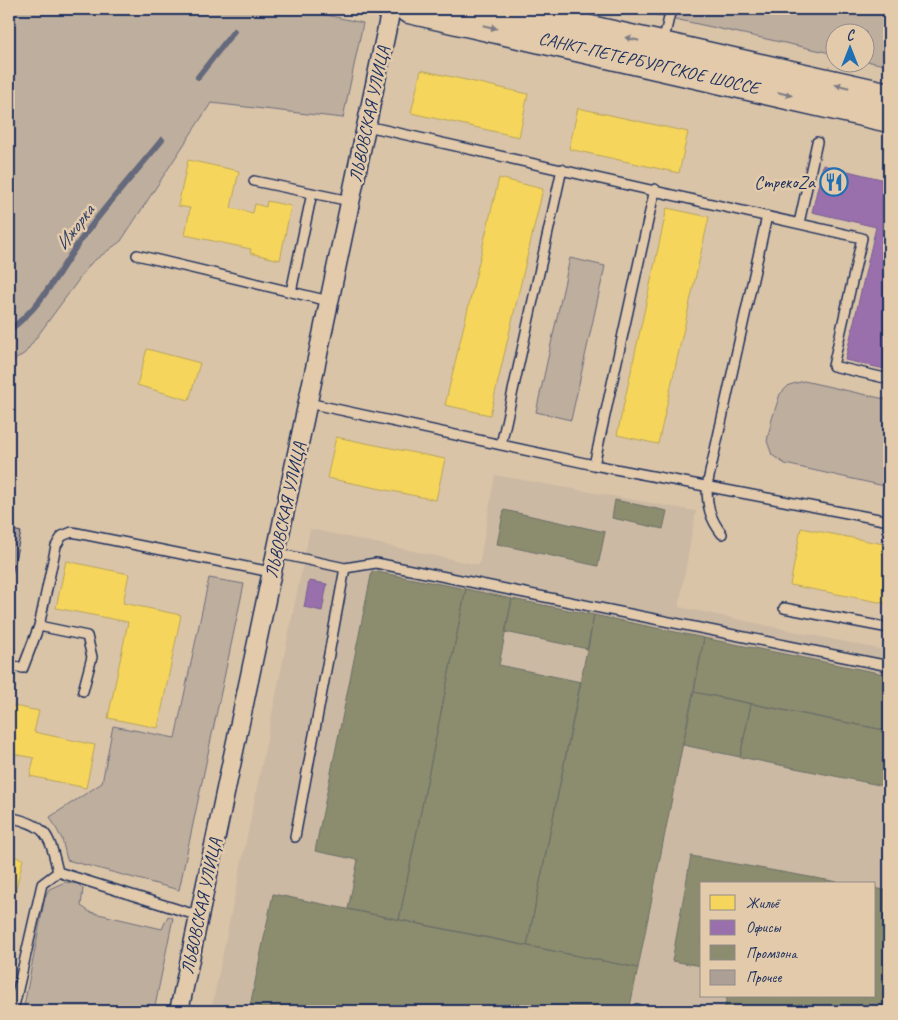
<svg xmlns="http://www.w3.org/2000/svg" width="898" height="1020" font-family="Caveat,sans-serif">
  <rect width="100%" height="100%" fill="#dac4a8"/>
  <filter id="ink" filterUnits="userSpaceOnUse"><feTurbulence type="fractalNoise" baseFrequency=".02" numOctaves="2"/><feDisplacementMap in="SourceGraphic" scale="10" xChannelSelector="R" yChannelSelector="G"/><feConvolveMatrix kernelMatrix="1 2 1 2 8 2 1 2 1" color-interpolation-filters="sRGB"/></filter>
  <g filter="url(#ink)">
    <path fill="#ccb9a3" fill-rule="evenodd" d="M495,475L696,511L679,607L889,651V1011H211L310,529L479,565ZM702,884H874V996H702Z"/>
    <path fill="#beae9d" stroke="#6c6e7e" d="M9,9H299L363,23L343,118L211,103L121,241L91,263L25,353L9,364Z
      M629,9H889V66L866,61V32H836L835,54Z
      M570,258L605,266L571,420L536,412Z
      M804,381L889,400V487L785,464L772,455L767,441L772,419L780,394L789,385Z
      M209,578L244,584L179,890L67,860L62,839L50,817L102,783L113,726L175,738Z
      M65,882L78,884L83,889L81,906L90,912L162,929L168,916L173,918L154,1011H23L45,897L49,889Z"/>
    <path fill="#f6d55c" stroke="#b4a35d" d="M421,70L528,94L519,137L411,113Z
      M578,108L688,132L679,173L569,149Z
      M188,160L239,171L231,208L253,213L255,204L266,207L267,201L291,206L280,260L250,253L251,249L185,235L190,208L178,206Z
      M499,178L543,189L490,415L445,405Z
      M667,208L709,217L658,444L617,435Z
      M147,349L200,363L189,400L137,385Z
      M336,437L445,459L436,500L327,478Z
      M801,528L889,545V604L790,585Z
      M66,561L129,574L123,603L181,615L158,728L108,718L128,622L56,608Z
      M9,705L39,711L34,732L95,745L86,788L30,776L34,758L9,753Z
      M9,855L23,859L9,918Z"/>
    <path fill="#9970ab" stroke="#735c94" d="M823,165L889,181V370L845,360L876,227L812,212Z
      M309,581L327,584L322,611L304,607Z"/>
    <path fill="#8c8c6e" stroke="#6a7069" d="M615,500L667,511L663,529L612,518Z
      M504,510L605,532L598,566L497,544Z
      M372,571L466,589L399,920L348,909L358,860L315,851Z
      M466,589L512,599L499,665L581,682L527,946L399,920Z
      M512,599L594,615L588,649L505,632Z
      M594,615L704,638L638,968L527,946Z
      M704,638L889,675V731L694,692Z
      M694,692L751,704L740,757L683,745Z
      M751,704L889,731V787L740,757Z
      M691,856L849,884H702V966L672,961Z
      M874,888L889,891V1011H724L727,996H874Z
      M273,894L638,968L629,1011H249Z"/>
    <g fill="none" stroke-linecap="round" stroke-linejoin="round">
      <path stroke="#65697b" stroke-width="6" d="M198,77L234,31
        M9,330C41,308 58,272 80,241C105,206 135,173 162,140"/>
    </g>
    <path fill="#ab9f96" stroke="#1b2f5e" d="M9,529L21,532L12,574H9Z"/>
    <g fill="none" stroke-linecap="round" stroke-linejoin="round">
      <g stroke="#1b2f5e" stroke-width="12">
        <path id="service" d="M663,43L671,9
          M367,126L862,238L833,366L889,379
          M254,181L350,201
          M799,223L817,142
          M137,255L329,301
          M291,292L312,193
          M308,403L594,465L889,521
          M501,445L562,169
          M594,465L655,189
          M722,534C710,519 707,506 707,486L767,216
          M276,553L345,568L295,837
          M345,568L376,563L889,666
          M784,608L889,628
          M39,626L87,636L92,657L83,691
          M9,665L23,668L39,626L56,546L62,536L72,532L271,572
          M9,817C48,826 49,834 58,872
          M13,1011L42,884L58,872L199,916
          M637,1011V1009"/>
      </g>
      <g stroke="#1b2f5e" stroke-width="21">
        <path id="minor" d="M179,1011L391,9"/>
      </g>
      <g stroke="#1b2f5e" stroke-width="31">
        <path id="primary" d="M409,9L889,118
          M497,9L889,97"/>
      </g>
      <use href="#service" stroke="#e2caab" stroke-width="9"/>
      <use href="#minor" stroke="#e2caab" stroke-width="18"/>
      <use href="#primary" stroke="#e2caab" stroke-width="28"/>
    </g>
    <defs><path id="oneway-solid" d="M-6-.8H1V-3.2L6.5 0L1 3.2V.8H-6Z" transform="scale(1.25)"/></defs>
    <g fill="#7e7c84">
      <use href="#oneway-solid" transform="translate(490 27) rotate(13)"/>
      <use href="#oneway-solid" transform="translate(632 39) rotate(-167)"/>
      <use href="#oneway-solid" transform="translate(842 86) rotate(-167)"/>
      <use href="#oneway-solid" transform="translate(785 94) rotate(13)"/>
    </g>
  </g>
  <defs>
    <g id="restaurant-ring" transform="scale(1.4375)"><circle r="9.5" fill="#e2caab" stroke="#1f6fb2" stroke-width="1.5"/><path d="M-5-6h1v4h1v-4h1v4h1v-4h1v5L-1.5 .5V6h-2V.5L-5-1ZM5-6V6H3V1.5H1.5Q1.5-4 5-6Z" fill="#1f6fb2"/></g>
  </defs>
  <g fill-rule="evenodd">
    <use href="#restaurant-ring" x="834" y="182"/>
  </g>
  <g text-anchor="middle" stroke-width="5" stroke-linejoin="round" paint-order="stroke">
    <g font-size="18" fill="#1b2f5e" stroke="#e2caab">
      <text transform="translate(649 63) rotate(13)" y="6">САНКТ-ПЕТЕРБУРГСКОЕ ШОССЕ</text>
      <text transform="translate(369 114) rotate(-78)" y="6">ЛЬВОВСКАЯ УЛИЦА</text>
      <text transform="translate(285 510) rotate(-78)" y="6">ЛЬВОВСКАЯ УЛИЦА</text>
      <text transform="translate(201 906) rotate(-78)" y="6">ЛЬВОВСКАЯ УЛИЦА</text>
    </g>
    <g font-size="18" fill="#1b2f5e" stroke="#e2caab" text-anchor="end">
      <text x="815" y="188">СтрекоZа</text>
    </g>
    <g font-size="19" font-style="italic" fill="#2d3d65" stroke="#e2caab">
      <text transform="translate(74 227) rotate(-53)" y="7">Ижорка</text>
    </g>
  </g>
  <rect width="898" height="1020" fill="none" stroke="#e2caab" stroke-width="30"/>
  <rect x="15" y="15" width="868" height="990" fill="none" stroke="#1b2f5e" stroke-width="2" filter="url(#ink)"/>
  <rect x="700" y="882" width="175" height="115" fill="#e2caab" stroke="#928c8c"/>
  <rect x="710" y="895" width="25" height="15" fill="#f6d55c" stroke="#928c8c"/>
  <text x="746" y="908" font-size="15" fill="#1b2f5e">Жильё</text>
  <rect x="710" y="920" width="25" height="15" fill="#9970ab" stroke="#928c8c"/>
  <text x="746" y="932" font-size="15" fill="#1b2f5e">Офисы</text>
  <rect x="710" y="945" width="25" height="15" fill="#8c8c6e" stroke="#928c8c"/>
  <text x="746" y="958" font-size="15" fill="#1b2f5e">Промзона</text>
  <rect x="710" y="970" width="25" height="15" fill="#ab9f96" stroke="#928c8c"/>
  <text x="746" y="982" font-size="15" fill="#1b2f5e">Прочее</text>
  <g transform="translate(850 48)"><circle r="24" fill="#e2caab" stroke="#928c8c"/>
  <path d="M0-4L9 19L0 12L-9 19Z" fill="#1f6fb2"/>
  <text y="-8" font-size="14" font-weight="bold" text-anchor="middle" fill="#1b2f5e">С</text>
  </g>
</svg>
